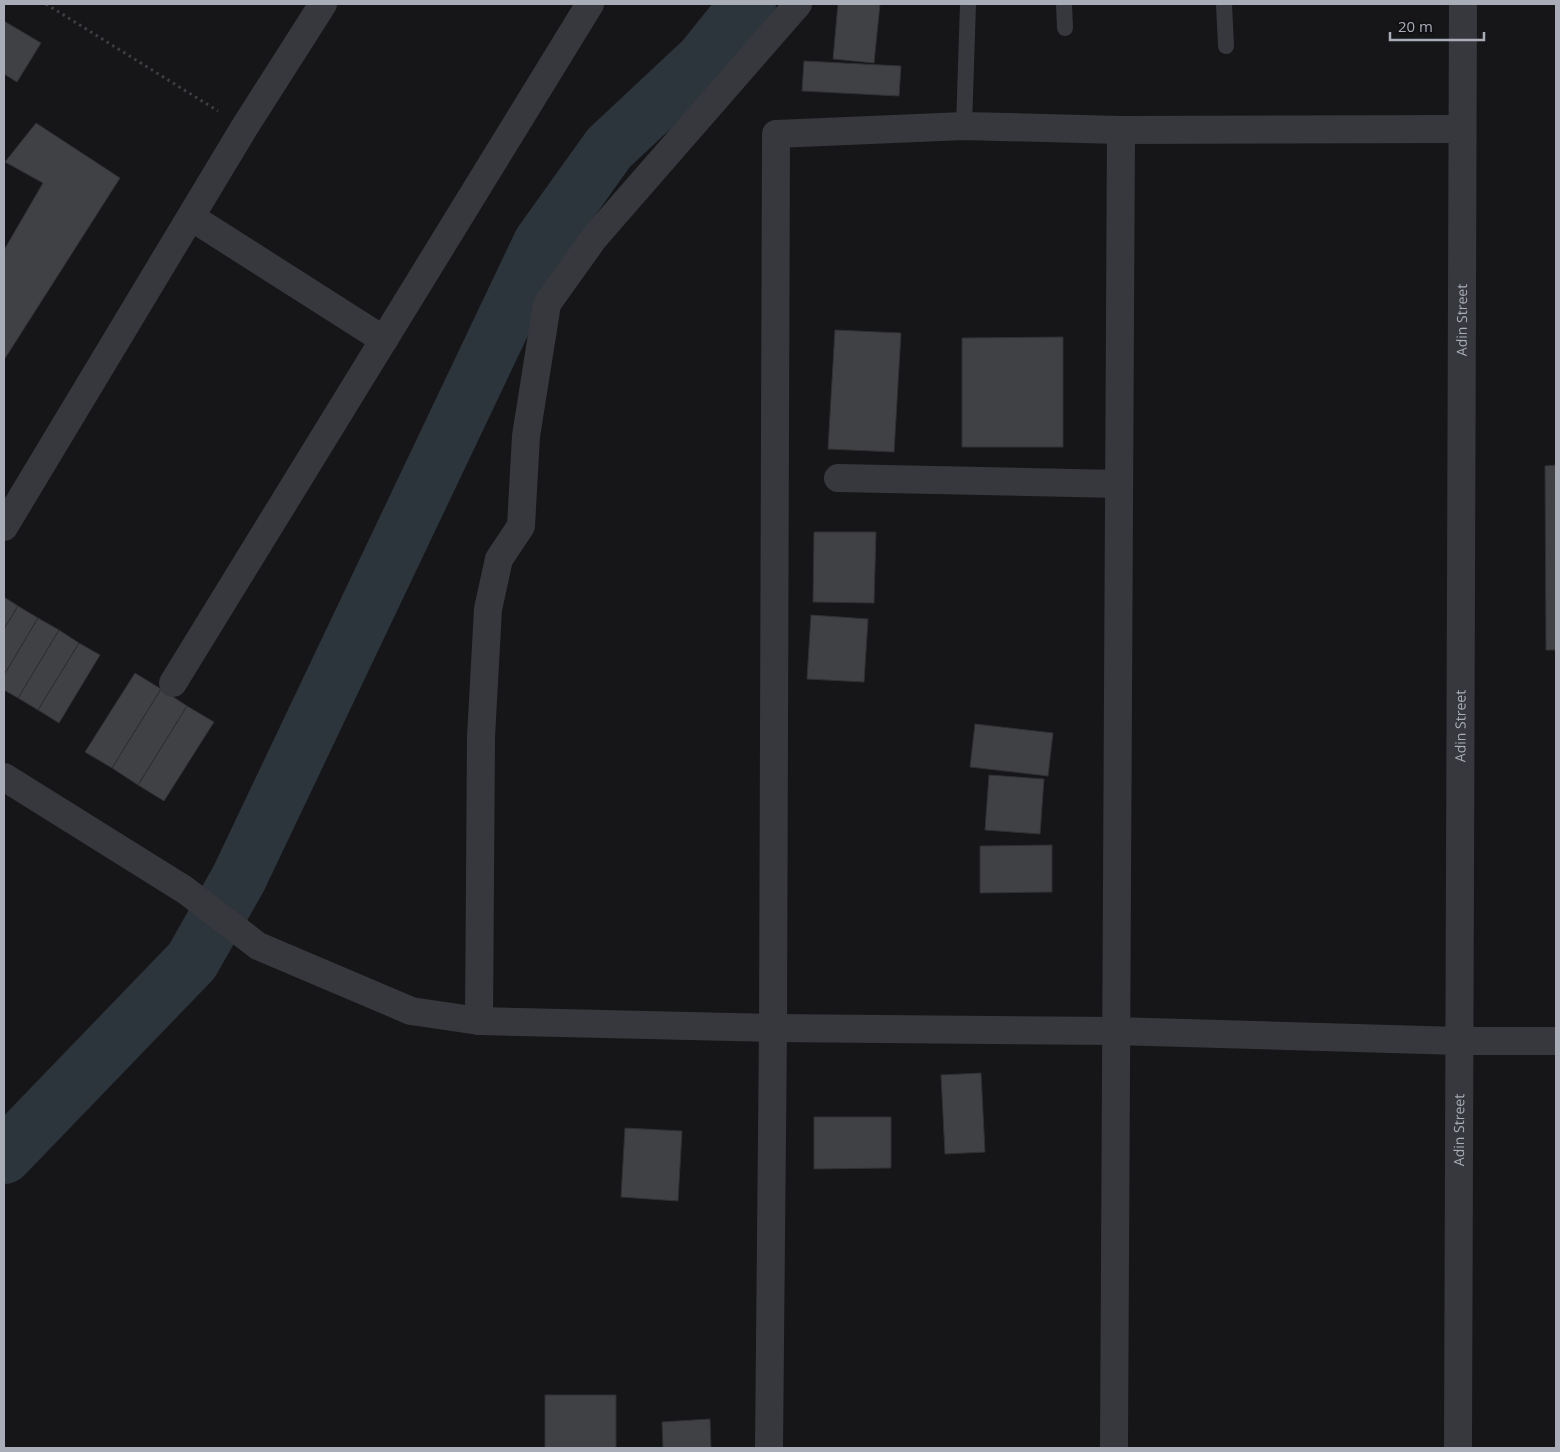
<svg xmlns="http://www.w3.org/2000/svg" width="1560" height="1452" font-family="'Open Sans',sans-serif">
  <rect width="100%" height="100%" fill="#161618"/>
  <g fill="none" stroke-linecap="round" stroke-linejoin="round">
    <path stroke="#2c353c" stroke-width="56" d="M4,1156L192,961L239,878L541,243L609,148L703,60L748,4"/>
  </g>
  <path fill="#404145" stroke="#303034" d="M838,4H880L874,63L833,59Z
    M4,21L41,43L17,82L4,74Z
    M804,61L901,66L899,96L802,91Z
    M36,123L120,178L4,360V250L43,183L5,162Z
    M835,330L901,333L894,452L828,449Z
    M1063,337V447H962V338Z
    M1556,465V650H1546L1545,466Z
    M814,532H876L874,603L813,602Z
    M4,597L18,606L4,629Z
    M18,606L38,618L4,675V629Z
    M811,615L868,619L864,682L807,679Z
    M38,618L59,630L18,698L4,690V675Z
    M59,630L79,643L38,710L18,698Z
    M79,643L100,655L59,723L38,710Z
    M135,673L161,689L112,768L85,752Z
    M161,689L187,706L138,785L112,768Z
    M187,706L214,722L164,801L138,785Z
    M975,724L1053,733L1048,776L970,767Z
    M989,775L1044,779L1040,834L985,830Z
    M1052,845V892L980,893V846Z
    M981,1073L985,1152L945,1154L941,1075Z
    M814,1117H891V1168L814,1169Z
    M625,1128L682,1131L678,1201L621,1197Z
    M545,1395H616V1448H545Z
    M710,1419L711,1448H663L662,1422Z"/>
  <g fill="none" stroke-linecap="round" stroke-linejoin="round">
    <path stroke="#3d3f44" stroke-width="3" stroke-dasharray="2.5 4" stroke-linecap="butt" d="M46,4L218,111"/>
    <path stroke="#37383d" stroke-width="16" d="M1064,4L1065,28
      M1224,4L1226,46
      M964,126L968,4"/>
    <g stroke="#37383d" stroke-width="28">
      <path d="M191,217L384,340"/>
      <path d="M838,478L1119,484"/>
      <path d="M4,527L244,128L323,4"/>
      <path d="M173,683L590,4"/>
      <path d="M4,777L185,890L258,946L411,1011L479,1021L773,1028L1116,1031L1459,1041H1556"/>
      <path d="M479,1021L481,737L488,609L499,559L521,526L526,436L547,304L594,238L798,4"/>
      <path d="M769,1448L773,1028L776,134L964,126L1121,130L1462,129"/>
      <path d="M1114,1448L1121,130"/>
      <path id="s1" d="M1458,1448L1463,4"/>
    </g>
  </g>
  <g text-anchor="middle" stroke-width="4" stroke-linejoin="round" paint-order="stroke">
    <g font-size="14" fill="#a8adb8" stroke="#111113">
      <text dy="5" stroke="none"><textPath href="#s1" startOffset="1128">Adin Street</textPath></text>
      <text dy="5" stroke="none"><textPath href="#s1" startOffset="722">Adin Street</textPath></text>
      <text dy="5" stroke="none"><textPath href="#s1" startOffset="318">Adin Street</textPath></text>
    </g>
  </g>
  <rect width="1560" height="1452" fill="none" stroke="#a8adb8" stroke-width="10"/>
  <path d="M1390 32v8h94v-8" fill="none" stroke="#a8adb8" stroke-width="2.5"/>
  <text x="1398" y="32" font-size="15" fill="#a8adb8" stroke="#111113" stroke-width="4" paint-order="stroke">20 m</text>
</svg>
